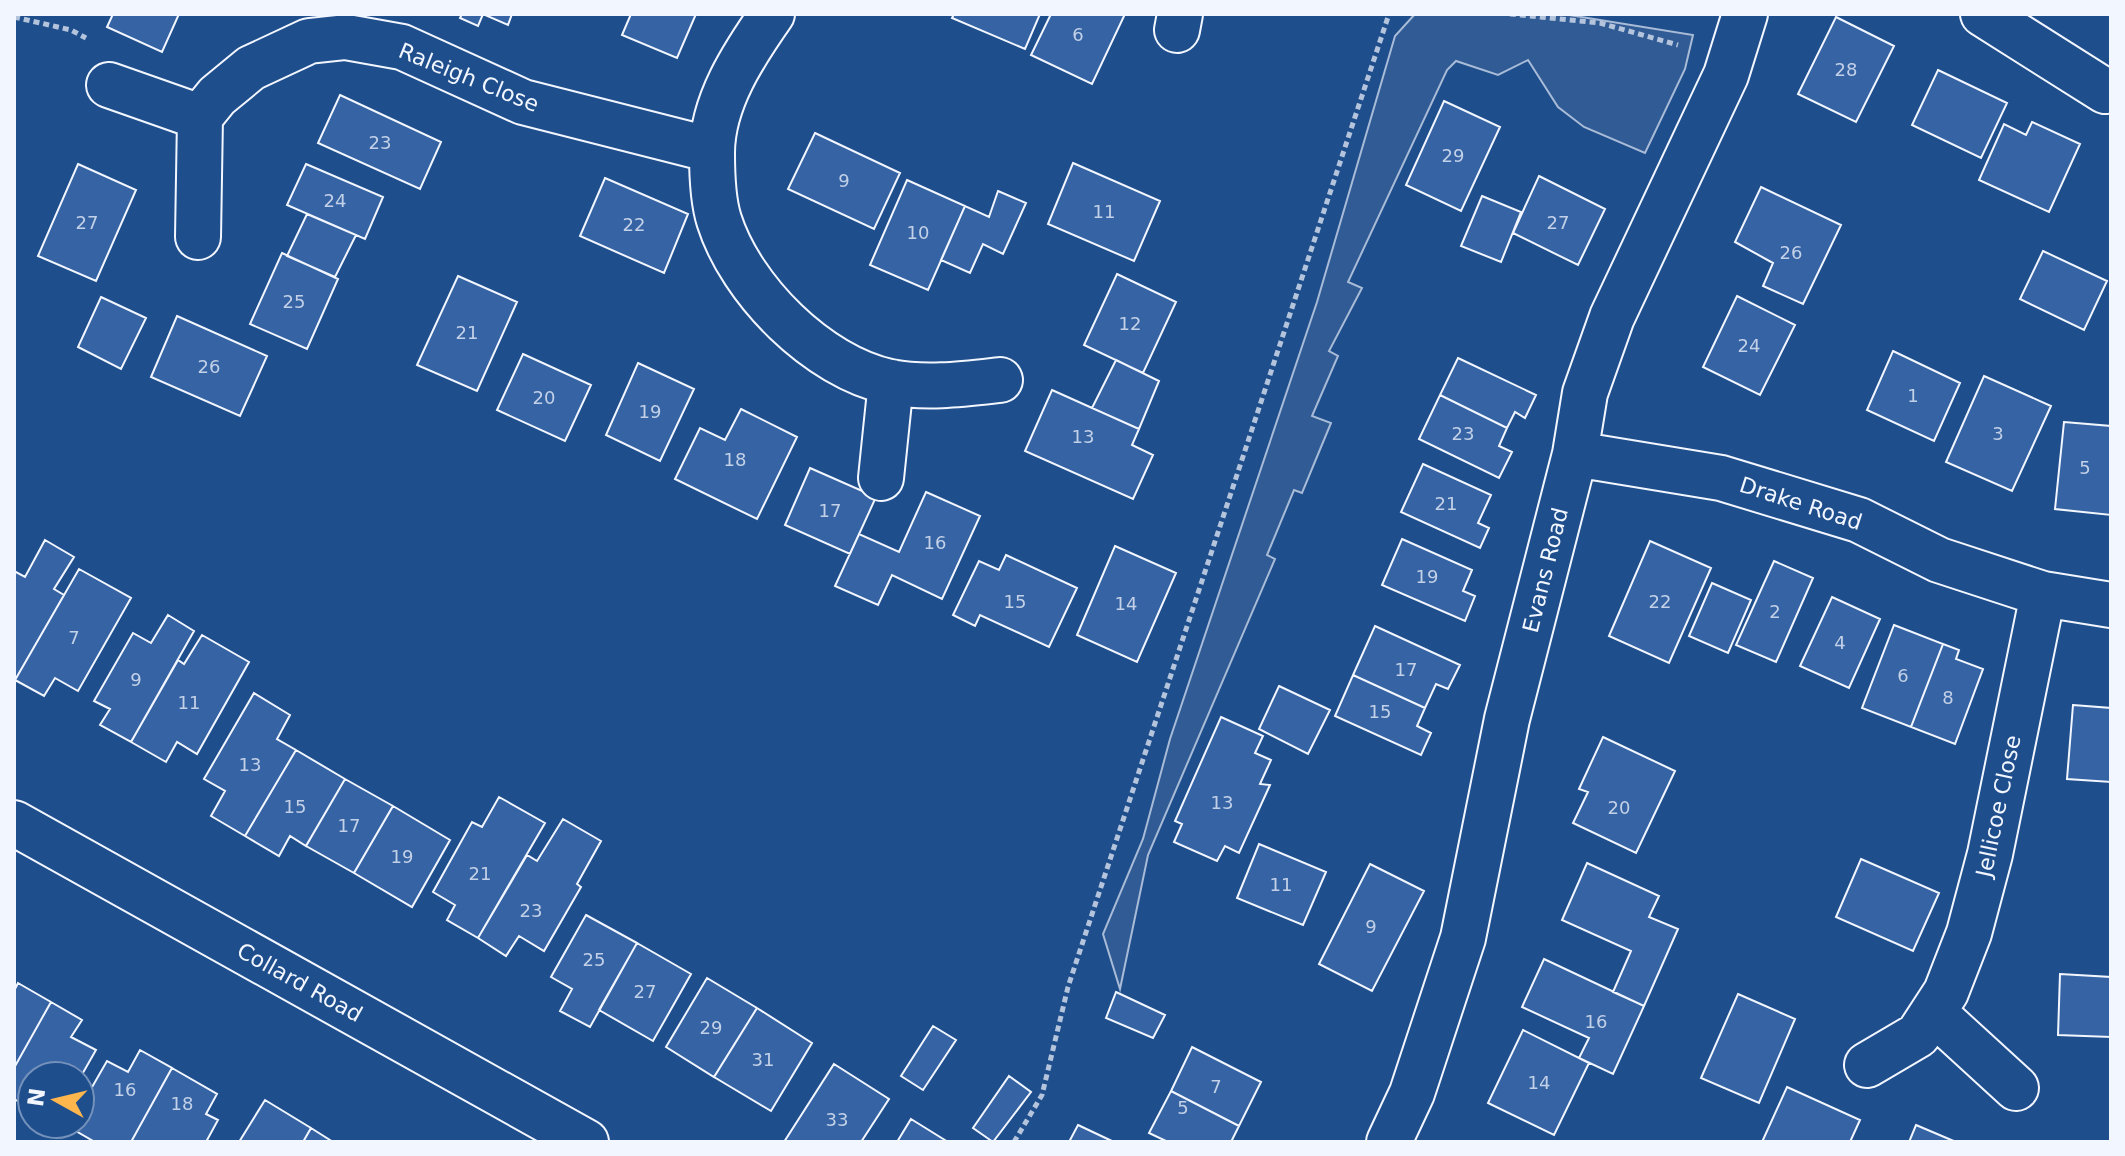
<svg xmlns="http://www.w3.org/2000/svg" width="2125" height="1156" font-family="'DejaVu Sans',sans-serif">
  <rect width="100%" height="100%" fill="#1f4e8c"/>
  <path fill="#305b95" stroke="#a8bbd7" stroke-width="2" d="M1415,14H1563L1693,35L1685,69L1645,153L1584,127L1558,107L1528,60L1498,75L1456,61L1447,70L1348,282L1362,288L1329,351L1338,356L1312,416L1331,423L1302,493L1294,490L1267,555L1275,559L1148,855L1120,989L1103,934L1143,839L1170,739L1317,302L1395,36Z"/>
  <path fill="#3563a3" stroke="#f2f6ff" stroke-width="2" d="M113,14H179L162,52L107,27Z
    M462,14H512L508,25L483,14L478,26L460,18Z
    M631,14H696L677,58L622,35Z
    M954,14H1040L1025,49L952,18Z
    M1051,14H1125L1092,84L1031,55Z
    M1836,17L1894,46L1856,122L1798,94Z
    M1938,70L2007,103L1981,158L1912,125Z
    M340,95L441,142L420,189L318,143Z
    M1444,101L1500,127L1461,211L1406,185Z
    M2032,122L2080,144L2049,212L1979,180L2004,124L2026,135Z
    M815,133L900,173L874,229L788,189Z
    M1073,163L1160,201L1134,261L1048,224Z
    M78,164L136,190L96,281L38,256Z
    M306,164L383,197L365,239L287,205Z
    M1539,176L1605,209L1578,265L1513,233Z
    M605,178L688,214L664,273L580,236Z
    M907,180L965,206L928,290L870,265Z
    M1761,187L1841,225L1803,304L1763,286L1773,263L1735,242Z
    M998,191L1026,203L1003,254L983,244L970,273L941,260L965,206L989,217Z
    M1482,196L1521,212L1501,262L1461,246Z
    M307,214L356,235L335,277L287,256Z
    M2043,251L2107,281L2084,330L2020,299Z
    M282,253L338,279L307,349L250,324Z
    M1117,274L1176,302L1143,373L1084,345Z
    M458,276L517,302L477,391L417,365Z
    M1737,296L1795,325L1760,395L1703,367Z
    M101,297L146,318L121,369L78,347Z
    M177,316L267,356L240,416L151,377Z
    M1893,351L1960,383L1934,441L1867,410Z
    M523,354L591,385L565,441L497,410Z
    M1458,358L1536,395L1525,418L1515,412L1507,428L1440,395Z
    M1116,360L1159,381L1139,429L1092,408Z
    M638,363L694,389L660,461L606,435Z
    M1984,376L2051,406L2012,491L1946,462Z
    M1052,390L1139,429L1132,445L1153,455L1133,499L1025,451Z
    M1440,395L1507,428L1499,446L1512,452L1499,478L1419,439Z
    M741,409L797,437L757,519L675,479L700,428L725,440Z
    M2064,422L2111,426V515L2055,509Z
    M1423,464L1491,495L1478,523L1489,528L1480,548L1401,512Z
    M810,468L876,497L850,554L785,525Z
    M926,492L980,516L942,599L892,575L878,605L835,586L859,534L899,552Z
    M1402,539L1472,570L1463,591L1475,596L1465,621L1382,585Z
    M45,540L74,557L54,589L64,595L15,680L14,571L25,577Z
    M1650,541L1711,568L1669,663L1609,636Z
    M1115,546L1176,573L1137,662L1077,635Z
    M1006,555L1077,588L1049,647L980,615L975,626L953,615L979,561L999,570Z
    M1774,561L1813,578L1776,662L1736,645Z
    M79,569L131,598L78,691L55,678L44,696L15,680Z
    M1712,583L1751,600L1728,653L1689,636Z
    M1832,597L1880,619L1849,688L1800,666Z
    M168,615L194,631L131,742L100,725L110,709L94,701L133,633L151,643Z
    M1894,625L1943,644L1911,727L1862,708Z
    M1375,626L1460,665L1448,689L1436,684L1425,708L1353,675Z
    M202,635L249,662L197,754L177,742L166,762L131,742L178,660L184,664Z
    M1943,644L1959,650L1956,659L1983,669L1955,744L1911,727Z
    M1353,675L1425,708L1417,726L1431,733L1421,755L1335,716Z
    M1279,686L1330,710L1308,754L1259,729Z
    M254,693L290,715L277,739L296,750L245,836L211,816L225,791L204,779Z
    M2073,705L2111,708V782L2067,779Z
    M1221,717L1263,736L1255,753L1271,760L1260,784L1270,785L1239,853L1225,846L1217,861L1174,842L1182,824L1175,821Z
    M1603,737L1675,771L1636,853L1573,823L1588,792L1579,789Z
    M296,750L345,779L306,846L290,836L279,856L245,836Z
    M345,779L393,806L354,873L306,846Z
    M499,797L545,823L478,938L447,920L455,905L433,892L472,822L482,827Z
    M393,806L450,840L412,907L354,873Z
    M563,819L601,841L577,884L581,887L544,951L519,936L506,956L478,938L527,855L537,861Z
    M1259,844L1326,872L1303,925L1237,898Z
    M1861,859L1939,893L1913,951L1836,917Z
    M1587,863L1659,896L1649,917L1678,929L1644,1006L1613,992L1631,951L1562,920Z
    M1370,864L1424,891L1372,991L1319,964Z
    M586,915L637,943L590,1027L560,1011L572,989L551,977Z
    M637,943L691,974L653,1041L599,1010Z
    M1544,959L1644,1006L1613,1074L1579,1058L1589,1038L1522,1007Z
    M2060,974L2111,977V1037L2058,1035Z
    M707,978L757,1008L714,1077L666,1047Z
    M18,983L51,1002L14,1068V991Z
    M1116,992L1165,1015L1153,1038L1106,1018Z
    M1738,994L1795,1019L1759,1103L1701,1078Z
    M51,1002L82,1020L71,1037L96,1050L80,1078L32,1076V1109L14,1099V1068Z
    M757,1008L812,1043L771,1111L714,1077Z
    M933,1026L956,1040L923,1090L901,1076Z
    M1523,1030L1589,1063L1554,1135L1488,1103Z
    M1192,1047L1261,1082L1239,1126L1171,1091Z
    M140,1050L172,1068L131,1142H95L69,1127L80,1124V1108L107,1061L128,1072Z
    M834,1064L889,1099L861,1142H784Z
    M172,1068L217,1094L206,1114L218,1120L206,1142H131Z
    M1009,1076L1031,1092L993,1142L973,1128Z
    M1787,1087L1860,1120L1850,1142H1762Z
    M1171,1091L1239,1126L1231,1142H1168L1149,1133Z
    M265,1100L311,1128L303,1142H239Z
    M911,1119L948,1142H897Z
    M1078,1125L1114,1142H1069Z
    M1916,1125L1956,1142H1909Z
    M311,1128L333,1142H303Z"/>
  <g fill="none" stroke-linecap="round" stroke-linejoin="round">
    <g stroke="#f2f6ff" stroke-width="48">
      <path id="minor" d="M772,14C744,54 712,102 712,153C712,172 713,201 719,220C741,290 818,367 890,382C926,389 964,384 1000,380
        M1983,14L2105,91
        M1177,30L1180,14
        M109,85L200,117
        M198,237L200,117L217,96L251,68L309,41L346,37L402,47L523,102L712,150
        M1575,454L1721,478L1859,520L1939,560L2043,594L2111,605
        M881,478L891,382
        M14,823L586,1142
        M1933,1012L2016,1088
        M1867,1065L1918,1035L1946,992L1969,933L1990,854L2043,594
        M1389,1142L1412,1093L1463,938L1507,719L1575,454L1585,393L1612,317L1726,75L1745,14"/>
    </g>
    <path stroke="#b3c4dc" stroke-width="5" stroke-dasharray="6 4" stroke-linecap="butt" d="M1510,14L1600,23L1678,45
      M14,17L71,30L86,38
      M1014,1142L1042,1095L1068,987L1389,14"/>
    <use href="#minor" stroke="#1f4e8c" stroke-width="44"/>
  </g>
  <g text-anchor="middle" stroke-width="6" stroke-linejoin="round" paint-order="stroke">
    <g font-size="18" fill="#c3d1e8">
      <text x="1078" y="41">6</text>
      <text x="1846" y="76">28</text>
      <text x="380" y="149">23</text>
      <text x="1453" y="162">29</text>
      <text x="844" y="187">9</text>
      <text x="335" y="207">24</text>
      <text x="1104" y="218">11</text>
      <text x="87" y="229">27</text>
      <text x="1558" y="229">27</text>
      <text x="634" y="231">22</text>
      <text x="918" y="239">10</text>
      <text x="1791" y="259">26</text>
      <text x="294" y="308">25</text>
      <text x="1130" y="330">12</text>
      <text x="467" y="339">21</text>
      <text x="1749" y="352">24</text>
      <text x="209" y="373">26</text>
      <text x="1913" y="402">1</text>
      <text x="544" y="404">20</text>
      <text x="650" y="418">19</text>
      <text x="1463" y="440">23</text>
      <text x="1998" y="440">3</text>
      <text x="1083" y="443">13</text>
      <text x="735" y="466">18</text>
      <text x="2085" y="474">5</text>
      <text x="1446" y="510">21</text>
      <text x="830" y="517">17</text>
      <text x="935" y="549">16</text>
      <text x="1427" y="583">19</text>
      <text x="1015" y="608">15</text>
      <text x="1660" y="608">22</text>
      <text x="1126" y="610">14</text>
      <text x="1775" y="618">2</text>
      <text x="74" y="644">7</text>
      <text x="1840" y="649">4</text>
      <text x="1406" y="676">17</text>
      <text x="1903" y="682">6</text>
      <text x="136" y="686">9</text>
      <text x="1948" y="704">8</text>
      <text x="189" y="709">11</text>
      <text x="1380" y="718">15</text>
      <text x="250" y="771">13</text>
      <text x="1222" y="809">13</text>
      <text x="295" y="813">15</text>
      <text x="1619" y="814">20</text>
      <text x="349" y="832">17</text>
      <text x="402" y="863">19</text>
      <text x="480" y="880">21</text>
      <text x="1281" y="891">11</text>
      <text x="531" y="917">23</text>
      <text x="1371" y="933">9</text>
      <text x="594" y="966">25</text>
      <text x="645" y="998">27</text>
      <text x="1596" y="1028">16</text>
      <text x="711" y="1034">29</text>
      <text x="763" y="1066">31</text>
      <text x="1539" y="1089">14</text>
      <text x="1216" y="1093">7</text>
      <text x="125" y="1096">16</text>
      <text x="182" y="1110">18</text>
      <text x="1183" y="1114">5</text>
      <text x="837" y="1126">33</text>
    </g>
    <g font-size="22" fill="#f2f6ff" stroke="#1f4e8c">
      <text transform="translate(469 77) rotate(22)" y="8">Raleigh Close</text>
      <text transform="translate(1801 503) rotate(18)" y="8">Drake Road</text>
      <text transform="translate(1545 570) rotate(-76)" y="8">Evans Road</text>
      <text transform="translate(1998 806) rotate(-78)" y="8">Jellicoe Close</text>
      <text transform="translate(300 982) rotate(29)" y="8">Collard Road</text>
    </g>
  </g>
  <rect width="2125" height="1156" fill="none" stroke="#f2f6ff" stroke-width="32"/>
  <g transform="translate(56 1100) rotate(278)"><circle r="38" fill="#1f4e8c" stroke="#7391ba" stroke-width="2"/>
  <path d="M0-6L14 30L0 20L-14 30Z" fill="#ffb74d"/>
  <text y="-12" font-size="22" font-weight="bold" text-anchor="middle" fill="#f2f6ff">N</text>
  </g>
</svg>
